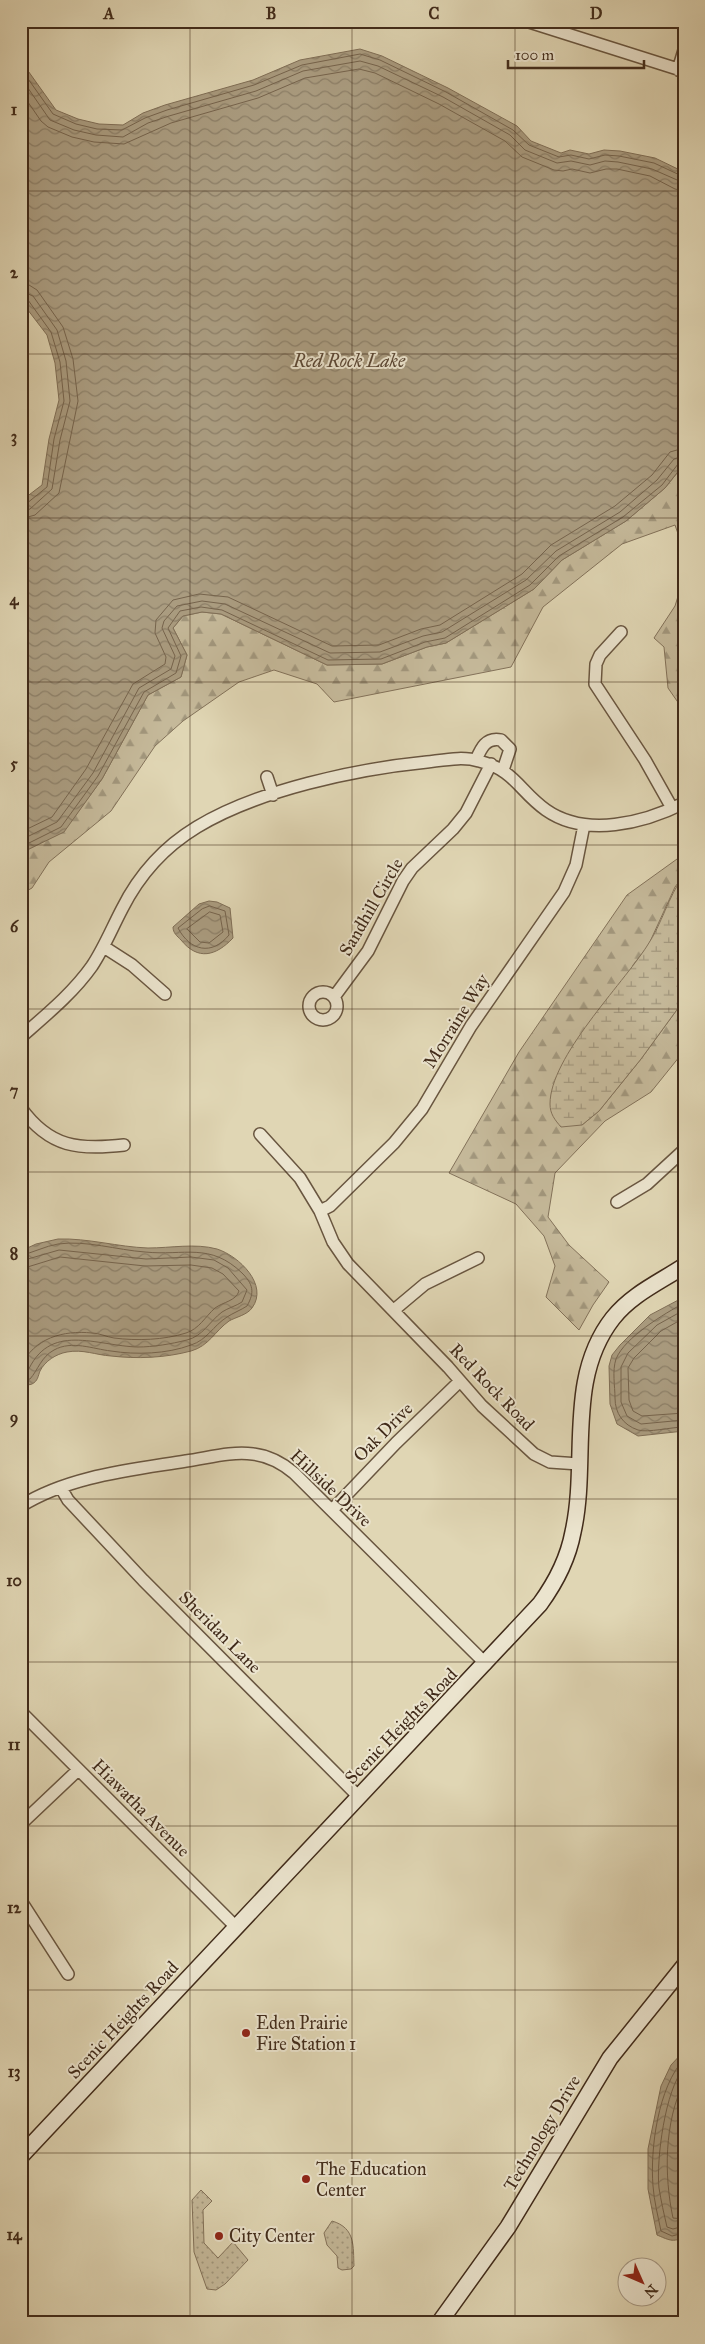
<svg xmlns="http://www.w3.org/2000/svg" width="705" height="2344" font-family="'IM FELL Great Primer',serif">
  <defs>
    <pattern id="forest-firs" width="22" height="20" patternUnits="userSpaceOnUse" patternTransform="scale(1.25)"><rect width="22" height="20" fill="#c5b99a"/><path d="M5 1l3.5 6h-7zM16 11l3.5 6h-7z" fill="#a2977d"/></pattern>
    <pattern id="wetland-marsh" width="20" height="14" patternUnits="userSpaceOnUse" patternTransform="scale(1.25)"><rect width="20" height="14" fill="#c5b99a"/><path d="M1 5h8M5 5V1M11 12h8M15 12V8" fill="none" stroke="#a2977d"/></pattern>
    <pattern id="park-dots" width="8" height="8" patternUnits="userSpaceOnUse" patternTransform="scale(1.25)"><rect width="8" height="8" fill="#c5b99a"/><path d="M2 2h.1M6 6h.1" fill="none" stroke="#a2977d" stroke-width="1.8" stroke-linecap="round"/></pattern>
    <pattern id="water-waves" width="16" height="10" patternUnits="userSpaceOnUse" patternTransform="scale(1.25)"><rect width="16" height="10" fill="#aa9c80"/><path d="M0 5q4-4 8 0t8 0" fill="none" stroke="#8c7f68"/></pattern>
  </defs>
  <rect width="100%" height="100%" fill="#e0d6b4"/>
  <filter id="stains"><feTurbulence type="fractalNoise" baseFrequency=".004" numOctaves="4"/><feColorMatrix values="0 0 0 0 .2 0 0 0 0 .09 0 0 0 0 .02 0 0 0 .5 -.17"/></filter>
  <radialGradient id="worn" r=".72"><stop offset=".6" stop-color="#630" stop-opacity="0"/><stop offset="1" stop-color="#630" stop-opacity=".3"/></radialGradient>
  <path fill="url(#forest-firs)" stroke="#83725a" d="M682,467L684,475V551L675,525L622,544L543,607L511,667L334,702L317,684L274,670L239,682L183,721L155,746L111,811L49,862L32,888L21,894V853L64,831L102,779L148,695L181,677L187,655L173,628L183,616L202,612L221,614L327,665L382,664L427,647L446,643L534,589L562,560L626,521L665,488Z
    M684,577V618L679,630L678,651L684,672V711L668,688L664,647L654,638L675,606Z
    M684,854V875L675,887L648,946L633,965L582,1125L599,1111L641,1059L684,1000V1051L651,1092L605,1121L555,1173L548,1217L569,1245L609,1282L593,1305L579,1330L546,1297L555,1266L544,1236L516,1204L449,1173L519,1052L627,895Z"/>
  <path fill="url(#wetland-marsh)" stroke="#83725a" d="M684,875V1000L641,1059L599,1111L582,1125L561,1127C555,1120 550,1114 550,1104C550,1057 622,985 647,946C662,924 668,897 684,875Z"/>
  <path fill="url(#park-dots)" stroke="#83725a" d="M201,2190L212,2201L203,2210L204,2243L218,2258L233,2242L248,2260L225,2284L216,2290L207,2289L194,2252L192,2200Z
    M332,2221C356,2228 353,2247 354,2266L351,2269L342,2270L338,2268L337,2256L327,2245L324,2233Z"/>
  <path fill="url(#water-waves)" stroke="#806f57" d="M360,49L382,56L448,88L517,126L531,141L561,153L570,150L589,154L604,150L620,151L655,158L684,172V464L665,488L626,521L562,560L534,589L446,643L427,647L382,664L327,665L221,614L202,612L183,616L173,628L187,655L181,677L148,695L102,779L64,832L21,853V501L42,485L49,439L59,400L55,363L47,335L21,301V61L56,110L78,119L99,124L123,125L143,113L165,105L253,80L300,60Z
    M209,901L217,902L230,908L233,938C216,956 198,961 181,940C177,936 173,933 173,927L199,904Z
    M58,1239C88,1238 118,1247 148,1248C171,1248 195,1243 217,1249C239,1256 269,1285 252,1308C247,1315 236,1317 229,1321C215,1331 209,1346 191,1351C165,1358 137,1359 111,1356C96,1355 83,1349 67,1352C56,1354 45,1361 40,1371C38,1376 38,1381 32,1384C30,1385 25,1385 21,1385V1251L36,1244Z
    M684,1297V1431L638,1436L617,1424L610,1404L609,1366L612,1355L620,1345L650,1315Z
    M684,2051V2236C674,2244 667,2239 657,2235L648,2189V2149L661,2086L671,2065Z"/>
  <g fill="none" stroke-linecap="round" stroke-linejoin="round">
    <path stroke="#76644d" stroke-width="1" d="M21,69L53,114L76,124L97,129L122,130L145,118L167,110L254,85L302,65L360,54L380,60L446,92L513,130L529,145L559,157L571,155L589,159L605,155L619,156L654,163L684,177
      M21,78L50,120L74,130L96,135L123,137L148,123L169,116L256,91L303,71L360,61L378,66L443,97L510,135L525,150L557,163L571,161L590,165L605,161L618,162L652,169L684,183
      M21,92L41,121L48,127L72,137L94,142L124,144L171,123L258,98L305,78L359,69L375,73L439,104L505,141L522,157L554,170L563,171L572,169L590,173L606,169H617L650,176L675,189L684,191
      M21,284L29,285L37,290L63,327L73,359L78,401L59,493L35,515L21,519
      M21,291L33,296L57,330L66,361L70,401L60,440L52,489L30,509L21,512
      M21,298L28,300L51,332L60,362L64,401L54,439L47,487L26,504L21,505
      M21,832L52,817L86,769L133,684L165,664L166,657L155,633L156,620L173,600L199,594L228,597L332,646L379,645L421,629L440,625L522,574L551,545L615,506L652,475L670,452L684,448
      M21,840L57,822L93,773L139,688L171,669L175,656L162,628L164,621L177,606L202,601L225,604L330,653L380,652L423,636L442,632L526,580L556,551L620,512L657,480L674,459L684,456
      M21,847L61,827L98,776L144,692L176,673L181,656L168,628L180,611L201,607L222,610L328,660L381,659L425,642L445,638L530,585L559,556L623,517L662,485L678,464L684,462
      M210,906L225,911L229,935C212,956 190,951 178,928L202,909Z
      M210,912L220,915L223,932L209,943L200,942L187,929Z
      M21,1255C33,1253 45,1246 58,1244C86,1240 117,1250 145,1252C184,1256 210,1242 242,1273C253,1284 255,1292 247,1306C241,1310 233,1313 227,1317C213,1326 207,1340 191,1345C167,1354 136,1355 111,1351C93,1349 72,1340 54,1350C41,1357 38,1370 30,1379L21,1380
      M21,1261L59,1250L146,1259L191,1257L214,1260L228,1268L247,1290L242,1302C236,1306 228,1308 222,1312C209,1322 203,1336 187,1340C171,1344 153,1347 138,1347C96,1346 49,1321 27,1373L21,1374
      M21,1269L60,1257L145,1266L191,1265L212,1268L223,1274L239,1291C236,1301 223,1302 215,1308C205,1317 199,1329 186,1333C164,1340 137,1341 114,1338C107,1337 99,1333 92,1333C63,1330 34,1338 21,1366
      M684,1303C664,1314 625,1337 616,1359C612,1371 615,1386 615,1398C615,1413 623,1425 638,1430C647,1433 672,1427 684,1427
      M684,1310L657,1325L628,1353L621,1367V1402L627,1416L641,1424L684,1420
      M684,1318L661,1331L634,1358L628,1368L629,1400L633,1411L642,1416L684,1413
      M684,2059C658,2087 650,2149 653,2186C654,2201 658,2216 661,2231L672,2236L684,2233
      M684,2068C665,2089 656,2161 659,2188C661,2201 664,2214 667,2227L673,2229L684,2226
      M684,2082C664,2122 664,2176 673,2218L684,2219"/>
    <g stroke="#695640" stroke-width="14">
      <path id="street" d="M526,21L684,71
        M678,70L684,50
        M621,632L600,655L596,664L595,684L645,760L672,808
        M476,760C481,748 486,737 501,740L510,749L503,770
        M267,777L273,795
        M104,947L132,965L165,994
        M309 1006a14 14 0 1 1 28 0a14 14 0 1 1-28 0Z
        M334,997L368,951L403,881L412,868L453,829L466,813L491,764
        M21,1037C46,1015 73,993 92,966C104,948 112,928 122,909C139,875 164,847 197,827C258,790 356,769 427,762C444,760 463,756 479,761C515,770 519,791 546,810C586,838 644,823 684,803
        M21,1108C50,1148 79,1150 124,1145
        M260,1134L300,1178L320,1211L333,1242L348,1264L448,1367L482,1406L534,1454L550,1462L579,1464
        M617,1202L647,1184L684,1150
        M320,1211L330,1206L394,1143L422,1109L471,1026L564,892L576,865L584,825
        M394,1310L425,1284L478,1258
        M61,1488L68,1500L143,1580L359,1797
        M21,1506C69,1476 131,1470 186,1461C208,1458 231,1451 253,1454C270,1456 282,1463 294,1473L486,1664
        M332,1510L396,1443L460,1381
        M21,1712L236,1927
        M21,1824L78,1770
        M21,1901L68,1974"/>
    </g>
    <g stroke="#412b1a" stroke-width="18">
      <path id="secondary" d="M21,2156L540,1604C556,1582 568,1559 573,1532C589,1461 565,1379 613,1318C632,1294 660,1282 684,1266
        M439,2323L508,2227L610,2058L684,1966"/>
    </g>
    <use href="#street" stroke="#ebe4ce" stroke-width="11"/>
    <use href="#secondary" stroke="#ebe4ce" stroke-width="15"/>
  </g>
  <path fill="none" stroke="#412b1a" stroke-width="1" stroke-opacity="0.55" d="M190,21V2323M352,21V2323M515,21V2323M21,191H684M21,354H684M21,518H684M21,682H684M21,845H684M21,1009H684M21,1172H684M21,1336H684M21,1499H684M21,1662H684M21,1826H684M21,1990H684M21,2153H684"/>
  <g fill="#8f2418" stroke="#ebe4ce" stroke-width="2">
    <circle cx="246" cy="2033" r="5"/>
    <circle cx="306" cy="2179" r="5"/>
    <circle cx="219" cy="2236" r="5"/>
  </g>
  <g text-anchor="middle" stroke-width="4" stroke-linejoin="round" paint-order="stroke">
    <g font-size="18" fill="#412b1a" stroke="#ebe4ce">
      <text transform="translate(371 907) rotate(-60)" y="6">Sandhill Circle</text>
      <text transform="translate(456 1021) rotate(-58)" y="6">Morraine Way</text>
      <text transform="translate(492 1387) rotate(46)" y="6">Red Rock Road</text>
      <text transform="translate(383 1432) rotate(-45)" y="6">Oak Drive</text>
      <text transform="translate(331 1488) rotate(43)" y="6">Hillside Drive</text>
      <text transform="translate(220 1632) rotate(45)" y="6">Sheridan Lane</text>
      <text transform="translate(401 1726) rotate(-46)" y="6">Scenic Heights Road</text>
      <text transform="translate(141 1808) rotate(45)" y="6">Hiawatha Avenue</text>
      <text transform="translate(123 2020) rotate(-47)" y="6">Scenic Heights Road</text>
      <text transform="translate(542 2133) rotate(-59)" y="6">Technology Drive</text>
    </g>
    <g font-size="18" fill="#412b1a" stroke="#ebe4ce" text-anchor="start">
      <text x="256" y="2029">Eden Prairie<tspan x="256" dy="21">Fire Station 1</tspan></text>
      <text x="316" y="2175">The Education<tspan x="316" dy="21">Center</tspan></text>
      <text x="229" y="2242">City Center</text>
    </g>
    <g font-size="19" font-style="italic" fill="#5b4734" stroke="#ebe4ce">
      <text x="349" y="367">Red Rock Lake</text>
    </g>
  </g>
  <rect width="705" height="2344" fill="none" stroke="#e0d6b4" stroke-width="55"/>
  <g transform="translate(642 2282) rotate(135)"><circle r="24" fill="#ebe4ce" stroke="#a79a86"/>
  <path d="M0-4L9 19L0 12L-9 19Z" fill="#8f2418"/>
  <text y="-8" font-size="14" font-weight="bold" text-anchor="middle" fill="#412b1a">N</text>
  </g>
  <path d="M508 60v8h136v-8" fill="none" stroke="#412b1a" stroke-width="2.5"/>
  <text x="515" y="60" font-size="15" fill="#412b1a" stroke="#ebe4ce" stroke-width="4" paint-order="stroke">100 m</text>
  <rect x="28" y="28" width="650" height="2288" fill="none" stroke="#412b1a" stroke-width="2"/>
  <g font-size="16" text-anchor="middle" font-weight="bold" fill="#412b1a">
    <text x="109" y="19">A</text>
    <text x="271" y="19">B</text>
    <text x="434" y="19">C</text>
    <text x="596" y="19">D</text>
    <text x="14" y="115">1</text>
    <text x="14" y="278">2</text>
    <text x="14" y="442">3</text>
    <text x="14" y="605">4</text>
    <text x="14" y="769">5</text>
    <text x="14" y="932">6</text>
    <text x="14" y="1096">7</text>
    <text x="14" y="1259">8</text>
    <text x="14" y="1423">9</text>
    <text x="14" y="1586">10</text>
    <text x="14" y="1750">11</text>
    <text x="14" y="1913">12</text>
    <text x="14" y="2077">13</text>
    <text x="14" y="2240">14</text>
  </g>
  <rect width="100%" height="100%" filter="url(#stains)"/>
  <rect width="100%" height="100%" fill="url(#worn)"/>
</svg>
